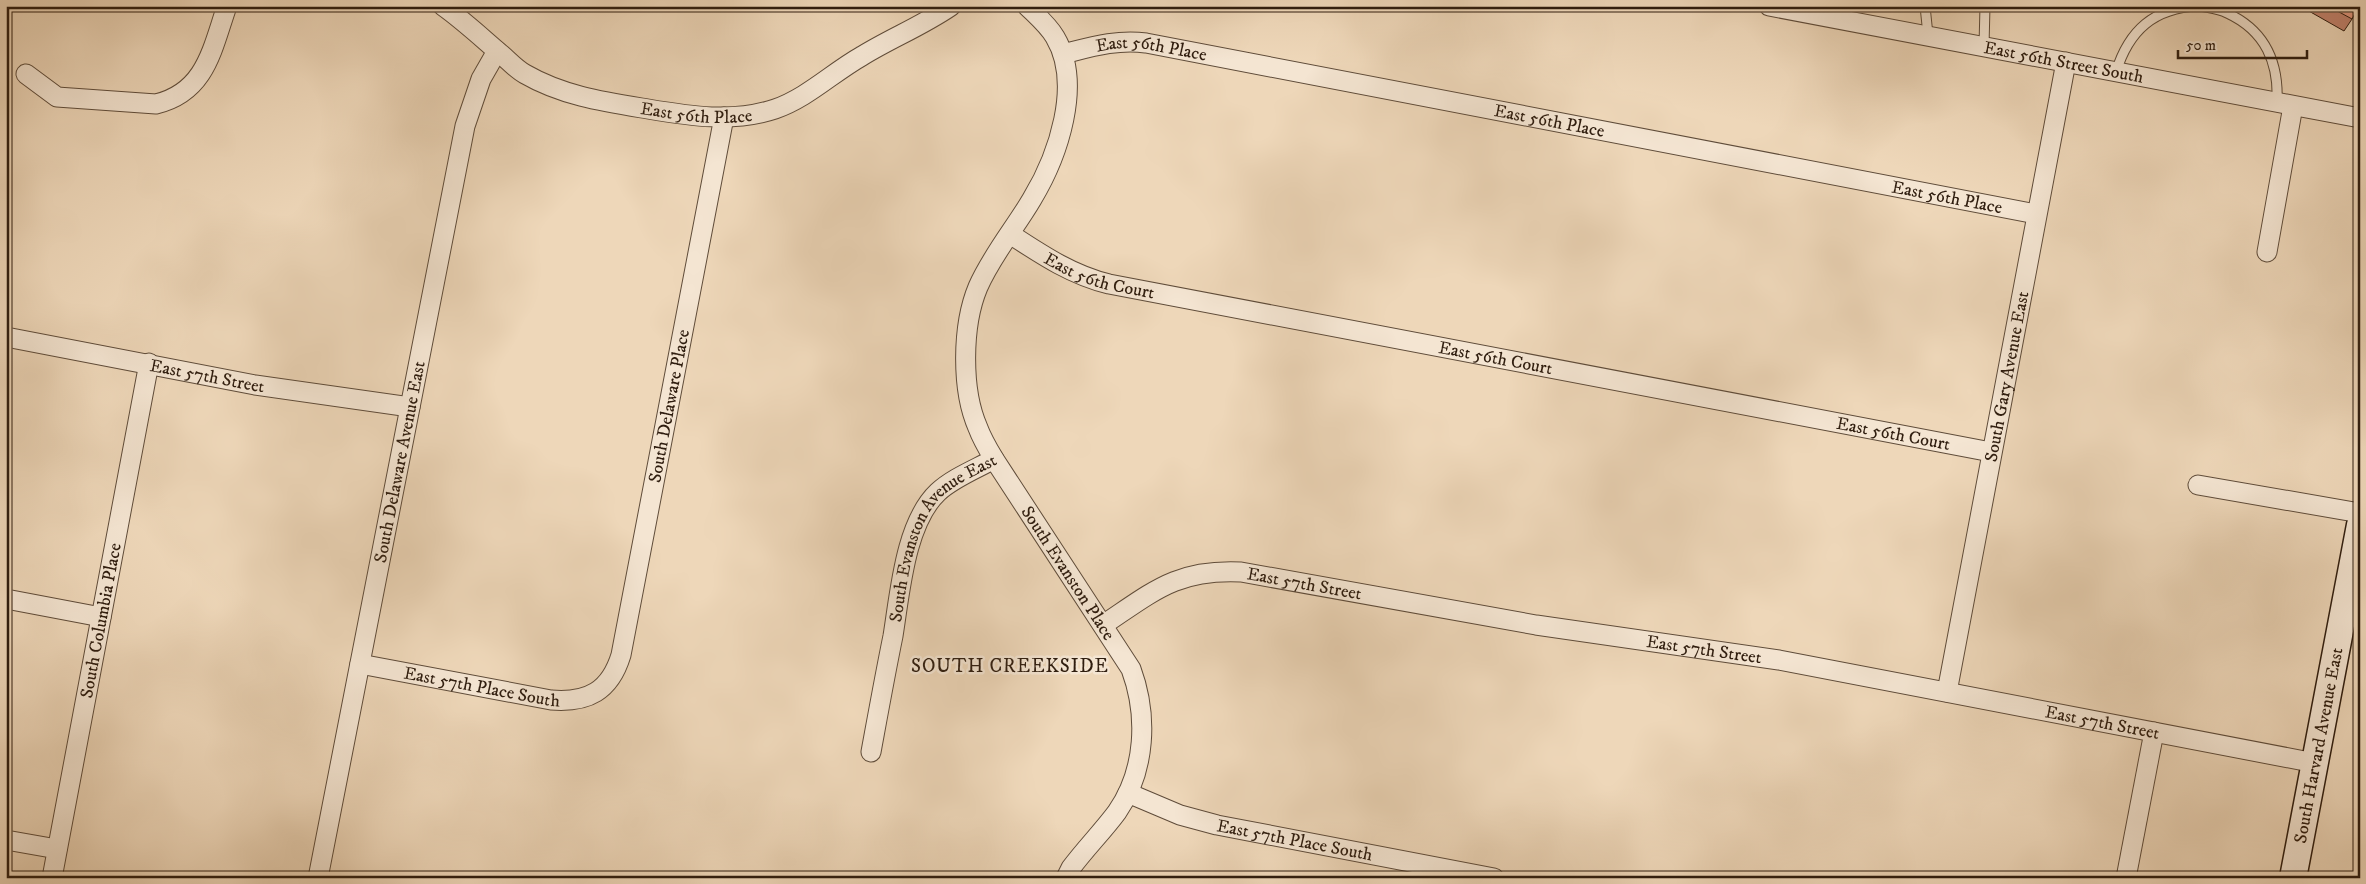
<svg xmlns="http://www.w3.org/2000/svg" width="2366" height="884" font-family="'IM FELL DW Pica',serif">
  <rect width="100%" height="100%" fill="#eed7b9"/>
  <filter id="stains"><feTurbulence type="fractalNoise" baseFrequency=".004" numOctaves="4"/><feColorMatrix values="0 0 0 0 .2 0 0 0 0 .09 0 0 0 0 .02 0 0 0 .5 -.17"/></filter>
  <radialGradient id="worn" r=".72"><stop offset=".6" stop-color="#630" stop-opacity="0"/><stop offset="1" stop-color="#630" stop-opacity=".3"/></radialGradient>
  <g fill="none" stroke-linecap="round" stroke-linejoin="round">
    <g stroke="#5f4c3a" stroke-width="11">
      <path id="service" d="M1925,6L1928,35
        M2200,6C2209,8 2219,9 2227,13C2266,31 2279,63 2277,103
        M1984,46L1985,6
        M2116,72C2129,30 2154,8 2198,6"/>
    </g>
    <g stroke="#5f4c3a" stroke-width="21">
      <g id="minor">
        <path id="s1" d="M443,6C464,21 482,38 502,55C509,61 516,69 525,74C563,96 605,102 648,109C690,116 733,123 775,109C807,98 832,73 862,56C891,38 922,26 951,6"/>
        <path id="s2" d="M1027,6C1036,15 1048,25 1055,37C1083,84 1058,156 1032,199C1015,228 992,255 978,287C962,325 961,390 978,428C982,439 988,449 994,459L1131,669C1148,715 1146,770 1117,812C1103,831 1085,849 1071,868L1066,878"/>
        <path id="s3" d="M1769,6L2360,118"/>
        <path id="s4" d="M1063,54C1091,47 1117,39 1146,43L2036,214"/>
        <path d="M26,74L57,97L156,104C206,92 212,49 227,6"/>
        <path id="s5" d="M1010,234C1042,255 1072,275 1109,284L1991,452"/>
        <path d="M2267,252L2293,106"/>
        <path id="s6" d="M6,337L255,385L410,407"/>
        <path d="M2198,485L2360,513"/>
        <path d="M6,599L101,617"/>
        <path id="s7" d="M1103,625C1154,591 1177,569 1241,572L1536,625L1779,660L2315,763"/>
        <path id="s8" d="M360,664L551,700C588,703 610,691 621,655L724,117"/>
        <path id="s9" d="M1947,692L2066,62"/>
        <path id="s10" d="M871,752C878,714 885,675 893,636C900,593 905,523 938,492C953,478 976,469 994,459"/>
        <path id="s11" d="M1128,793L1180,815L1217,825L1494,878"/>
        <path d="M6,840L57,849"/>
        <path id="s12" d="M52,878L149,363"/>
        <path id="s13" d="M318,878L465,126L481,79L497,51"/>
        <path d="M2126,878L2154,732"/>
      </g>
    </g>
    <g stroke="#2f1d0f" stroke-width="29">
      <g id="secondary">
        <path id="s14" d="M2293,878L2360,525"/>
      </g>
    </g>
    <use href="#service" stroke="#f4e5d2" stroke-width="9"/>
    <use href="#minor" stroke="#f4e5d2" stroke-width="19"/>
    <use href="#secondary" stroke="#f4e5d2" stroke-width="26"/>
  </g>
  <path fill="#c2836e" stroke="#2f1d0f" d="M2300,6H2359L2352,19L2344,31Z"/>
  <path fill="#e29880" stroke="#2f1d0f" d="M2328,6H2359L2352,19Z"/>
  <g text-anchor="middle" stroke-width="5" stroke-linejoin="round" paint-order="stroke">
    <g font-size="18" fill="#2f1d0f" stroke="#f4e5d2">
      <text dy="6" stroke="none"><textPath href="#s4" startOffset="90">East 56th Place</textPath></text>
      <text dy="6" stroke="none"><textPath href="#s3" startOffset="300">East 56th Street South</textPath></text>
      <text dy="6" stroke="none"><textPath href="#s1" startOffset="284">East 56th Place</textPath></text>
      <text dy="6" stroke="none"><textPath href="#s4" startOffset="495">East 56th Place</textPath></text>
      <text dy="6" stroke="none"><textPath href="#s4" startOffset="900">East 56th Place</textPath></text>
      <text dy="6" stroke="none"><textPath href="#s5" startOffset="100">East 56th Court</textPath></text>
      <text dy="6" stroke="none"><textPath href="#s5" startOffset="505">East 56th Court</textPath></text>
      <text dy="6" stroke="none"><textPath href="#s6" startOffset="205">East 57th Street</textPath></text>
      <text dy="6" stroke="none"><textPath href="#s9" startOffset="321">South Gary Avenue East</textPath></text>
      <text dy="6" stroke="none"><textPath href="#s8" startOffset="540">South Delaware Place</textPath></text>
      <text dy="6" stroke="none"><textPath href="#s5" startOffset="910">East 56th Court</textPath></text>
      <text dy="6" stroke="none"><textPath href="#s13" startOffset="424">South Delaware Avenue East</textPath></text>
      <text dy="6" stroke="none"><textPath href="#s10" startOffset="235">South Evanston Avenue East</textPath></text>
      <text dy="6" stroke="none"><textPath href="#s2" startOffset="631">South Evanston Place</textPath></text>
      <text dy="6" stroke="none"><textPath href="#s7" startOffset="216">East 57th Street</textPath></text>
      <text dy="6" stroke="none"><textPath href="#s12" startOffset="262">South Columbia Place</textPath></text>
      <text dy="6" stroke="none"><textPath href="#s7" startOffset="621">East 57th Street</textPath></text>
      <text dy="6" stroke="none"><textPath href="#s8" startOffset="124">East 57th Place South</textPath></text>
      <text dy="6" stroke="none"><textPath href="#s7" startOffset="1026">East 57th Street</textPath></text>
      <text dy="6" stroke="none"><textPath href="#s14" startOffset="135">South Harvard Avenue East</textPath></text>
      <text dy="6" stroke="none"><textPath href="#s11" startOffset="174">East 57th Place South</textPath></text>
    </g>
    <g font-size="19" letter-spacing="1" fill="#2f1d0f" stroke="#f4e5d2">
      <text x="1010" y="672">SOUTH CREEKSIDE</text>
    </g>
  </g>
  <rect width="2366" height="884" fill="none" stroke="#eed7b9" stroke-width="25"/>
  <rect x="8" y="8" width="2351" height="869" fill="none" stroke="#2f1d0f" stroke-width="2.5"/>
  <rect x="12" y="12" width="2341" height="859" fill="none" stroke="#2f1d0f"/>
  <path d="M2178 50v8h129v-8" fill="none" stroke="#2f1d0f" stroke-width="2.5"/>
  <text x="2186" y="50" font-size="15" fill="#2f1d0f" stroke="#f4e5d2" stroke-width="4" paint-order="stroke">50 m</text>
  <rect width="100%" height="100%" filter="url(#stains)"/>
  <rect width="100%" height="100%" fill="url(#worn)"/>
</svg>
